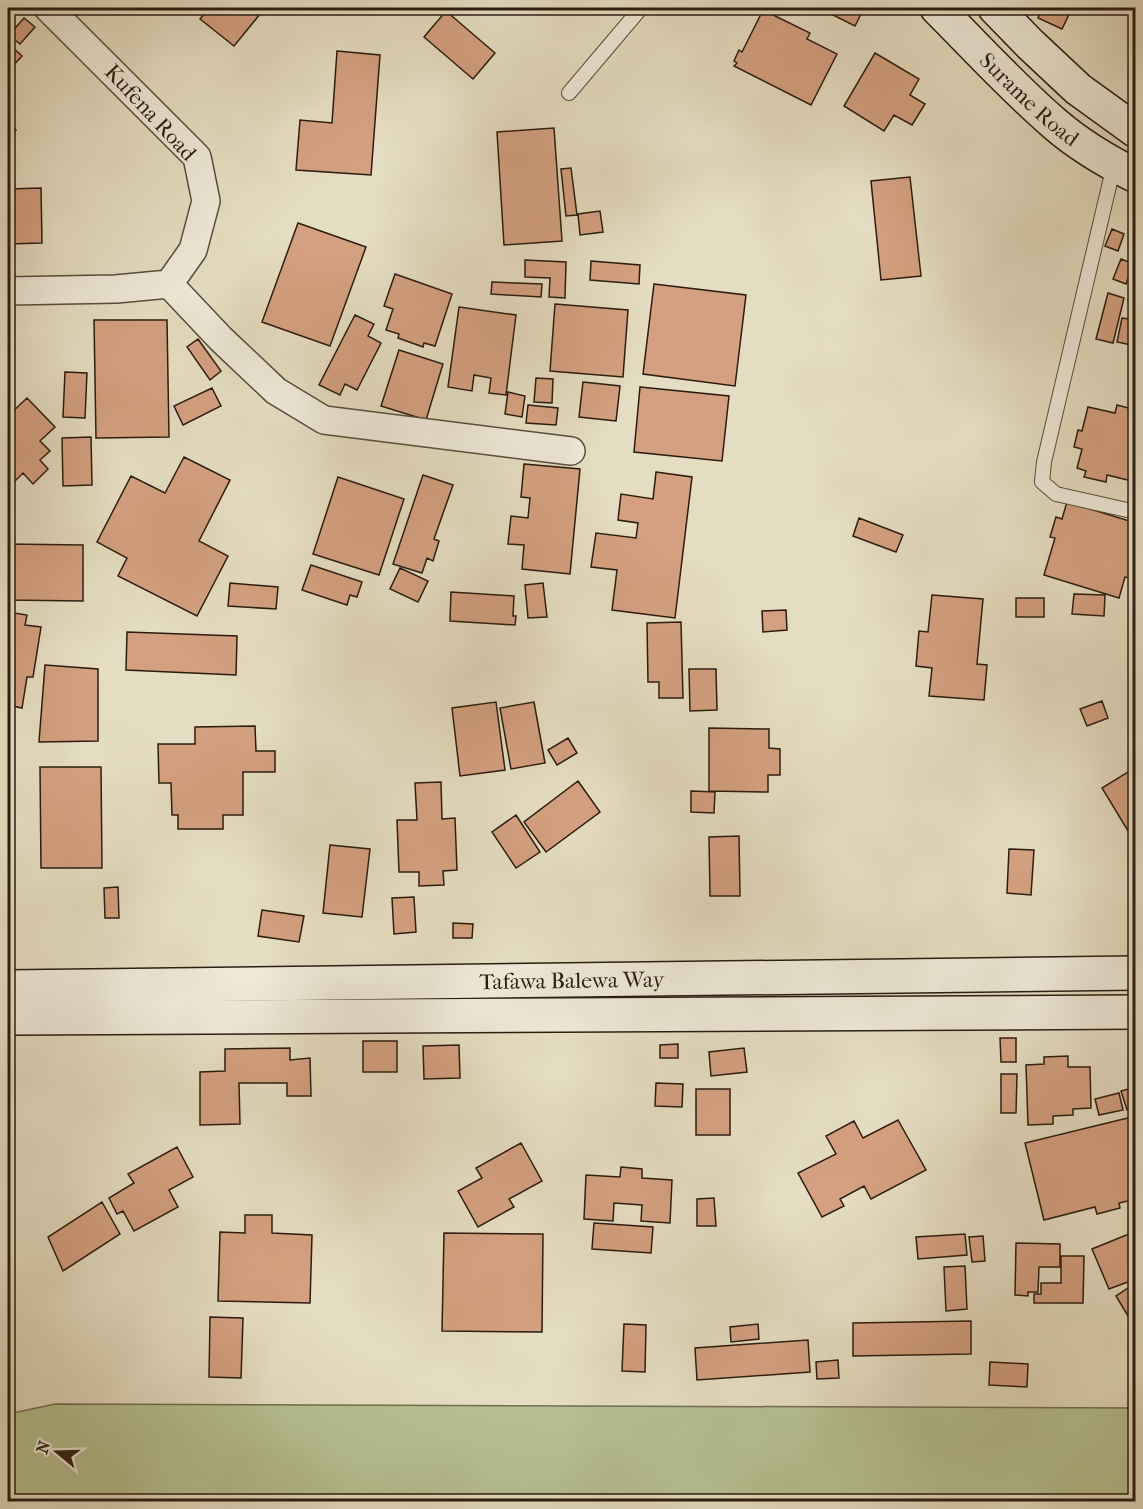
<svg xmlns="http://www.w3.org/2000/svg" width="1143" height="1509" font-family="'IM FELL French Canon',serif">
  <rect width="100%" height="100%" fill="#e5ddc1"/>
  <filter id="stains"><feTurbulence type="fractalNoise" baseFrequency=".00333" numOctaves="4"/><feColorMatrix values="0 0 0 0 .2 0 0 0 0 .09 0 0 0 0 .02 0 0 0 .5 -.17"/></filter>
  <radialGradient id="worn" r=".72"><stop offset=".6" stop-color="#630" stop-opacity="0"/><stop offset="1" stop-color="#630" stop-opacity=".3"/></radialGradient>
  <path fill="#b6c092" stroke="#706e51" stroke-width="1.5" d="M55,1404L1135,1408V1501H8V1414Z"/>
  <path fill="#d4a081" stroke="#2a1c10" stroke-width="1.5" d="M209,8H265L234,46L200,19Z
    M825,8H864L855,26L823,10Z
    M1043,8H1072L1062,29L1038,18Z
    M763,10L810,33L807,39L837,54L811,105L734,66L737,63L734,61L739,50L742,52Z
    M446,11L495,53L473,79L424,37Z
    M24,18L35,27L20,44L9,35Z
    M9,44L22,56L8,71V45Z
    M337,51L380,55L371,175L296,170L300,120L332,123Z
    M875,53L919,79L910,95L925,104L912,125L894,115L884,131L844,106Z
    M8,124L16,130L8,143Z
    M554,128L562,241L504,245L497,132Z
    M571,168L577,215L566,216L561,169Z
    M910,177L921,276L881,280L871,181Z
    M41,188L42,243L8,244V189Z
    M600,211L603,232L580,235L578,214Z
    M298,223L366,247L330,346L262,322Z
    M1112,229L1124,234L1118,251L1105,246Z
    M1121,259L1134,264L1126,284L1113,279Z
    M525,260L566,262L565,298L549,297L550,278L525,277Z
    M591,261L640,265L639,284L590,280Z
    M395,274L452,294L435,346L424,343L423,347L398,338L399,334L386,330L393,309L384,306Z
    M1136,278V303L1128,300Z
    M492,282L542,284L541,297L491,294Z
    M654,284L746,295L735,386L643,374Z
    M1108,293L1124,298L1113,343L1096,339Z
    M555,304L628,310L623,377L550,371Z
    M459,307L516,315L506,395L489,393L491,378L474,375L472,391L448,387Z
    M355,315L374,324L368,336L381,343L357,390L345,384L340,395L319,385Z
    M1122,318L1136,320V346L1117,342Z
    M94,320H167L169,437L96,438Z
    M198,339L221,371L210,380L187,347Z
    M399,350L443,364L426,420L381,406Z
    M65,372L87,373L85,418L63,417Z
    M536,378L553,379L552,403L534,402Z
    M583,382L620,386L616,421L579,417Z
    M640,387L729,396L722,461L634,452Z
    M212,388L221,406L183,425L174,406Z
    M508,392L525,396L522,417L505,414Z
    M27,398L55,427L40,441L50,451L40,460L48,469L33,484L23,473L8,488V416Z
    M528,405L558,408L556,425L526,423Z
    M1117,405L1136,410V482L1107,475L1106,482L1084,477L1086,471L1077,468L1082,449L1074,447L1078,430L1082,431L1088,407L1115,413Z
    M91,437L92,485L63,486L62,438Z
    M184,457L230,480L199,541L228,556L197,616L118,576L127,558L97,542L131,476L165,493Z
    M524,464L580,469L570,574L522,569L524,545L508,544L511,516L528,518L530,498L521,497Z
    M656,472L692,477L675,618L612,610L617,570L591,567L596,533L636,538L638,523L618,520L621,494L653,499Z
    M423,475L453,485L434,539L439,541L433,561L427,558L422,573L393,564Z
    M338,477L404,499L379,575L313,554Z
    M1067,502L1136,523V559L1130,578L1125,577L1119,598L1044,575L1055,538L1050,537L1056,517L1062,519Z
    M859,518L903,535L896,552L853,536Z
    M8,544L83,545V601L8,600Z
    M311,565L362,582L357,597L350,595L347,605L302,590Z
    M400,568L428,581L418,602L390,589Z
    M230,583L278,587L276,609L228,606Z
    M543,583L547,617L528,618L525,585Z
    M451,592L514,596L513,616H516L515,625L450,621Z
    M1074,594L1105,595L1104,616L1072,614Z
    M932,595L983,599L977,664L987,665L984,700L929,696L932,668L916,666L919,631L928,632Z
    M1016,598H1044V617H1016Z
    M786,610L787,630L763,632L762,611Z
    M8,612L27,615L25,625L41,627L33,677H27L22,708L12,706L8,731Z
    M681,622L683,698H659V682H648L647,623Z
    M127,632L237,636L236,675L126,670Z
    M45,665L98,669V741L39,742Z
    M689,669H716L717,710L690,711Z
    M1102,701L1108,718L1087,726L1080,709Z
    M496,702L505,770L460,776L452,708Z
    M534,702L545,763L511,769L500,708Z
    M255,726L256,751H275V772H243V815H223V829H178V815H172L171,783H159L158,744H195V727Z
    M709,728L769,729V748L780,749V775H768V792L709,791Z
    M568,738L577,753L557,765L548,750Z
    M40,767H101L102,868H41Z
    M1136,767V844L1102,788Z
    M578,781L600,812L546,852L524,822Z
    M441,782L442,819L455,818L457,870L443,871L444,885L419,886V872H399L397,820H417L415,783Z
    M691,791L715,792L714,813L691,812Z
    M516,815L540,852L516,868L492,832Z
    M739,836L740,896H710L709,837Z
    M330,845L370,849L362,917L323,913Z
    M1009,849L1034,850L1031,895L1007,893Z
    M118,887L119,918H105L104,888Z
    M414,897L416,932L394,934L392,898Z
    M262,910L304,916L299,942L258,936Z
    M453,923L473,924L472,938H453Z
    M1000,1038H1016V1062H1001Z
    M363,1041H397V1072H363Z
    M678,1044V1058H660V1045Z
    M459,1045L460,1078L424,1079L423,1046Z
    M290,1048V1060L310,1058L311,1096H287V1083H239L240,1124L200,1125V1072L225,1071V1049Z
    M744,1048L747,1072L711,1076L709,1052Z
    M1068,1056V1067H1090L1091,1108L1073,1109V1115L1053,1116V1124L1028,1125L1026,1065L1044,1064V1057Z
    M1001,1074H1017L1016,1113H1001Z
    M656,1083L683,1084L682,1107L655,1106Z
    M1136,1087V1109L1127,1110L1121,1091Z
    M696,1089H730V1135H696Z
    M1119,1093L1123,1110L1099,1115L1095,1099Z
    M1136,1116V1199L1119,1203L1120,1208L1097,1214L1095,1207L1044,1220L1025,1143Z
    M898,1120L926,1170L871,1199L864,1186L840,1199L844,1206L822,1217L798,1173L836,1154L826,1136L854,1121L863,1138Z
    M521,1143L542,1181L509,1199L514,1207L478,1227L458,1191L482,1178L476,1168Z
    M177,1147L193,1177L169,1190L178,1207L134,1231L123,1211L117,1214L109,1198L134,1183L128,1174Z
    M621,1167L642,1169V1178L672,1180L670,1223L641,1221L642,1205L614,1203L613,1221L584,1219L586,1175L620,1177Z
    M714,1198L716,1226H697V1199Z
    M102,1202L120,1234L63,1271L48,1237Z
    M245,1215H272V1233L312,1235L310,1303L218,1301L220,1232L245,1233Z
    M594,1223L653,1227L651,1253L592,1249Z
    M1136,1231V1279L1109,1289L1092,1249Z
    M444,1233L543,1234L542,1332L442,1331Z
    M965,1234L967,1255L918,1259L916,1237Z
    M983,1236L985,1261L972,1262L969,1237Z
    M1016,1243L1060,1244V1267H1039L1038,1292H1028V1296L1015,1295Z
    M1061,1256H1084L1083,1303H1034V1294H1041V1283H1061Z
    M965,1266L967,1309L946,1311L944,1267Z
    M1131,1286L1136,1293V1325L1134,1326L1116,1296Z
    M210,1317L243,1318L241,1378L209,1377Z
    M971,1321V1354L853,1356V1323Z
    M624,1324L646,1325L645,1372L622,1371Z
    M758,1324L759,1339L731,1342L730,1327Z
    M808,1340L810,1372L697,1380L695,1348Z
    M838,1360L839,1378L817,1379L816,1362Z
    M990,1362L1028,1364L1027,1387L989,1385Z"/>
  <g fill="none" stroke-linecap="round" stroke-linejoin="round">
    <g stroke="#594c3c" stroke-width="16">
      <path id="lane" d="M569,93L641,8
        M1114,165L1044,462L1042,482L1056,494L1136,512"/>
    </g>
    <g stroke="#594c3c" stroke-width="30">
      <path id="street" d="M169,284L221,339L276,391L324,420L571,451
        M8,291L116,289L169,284L193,250L206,201L197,157L48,8"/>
    </g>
    <g stroke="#2a1c10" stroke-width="36">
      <g id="secondary">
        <path id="s1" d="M937,8C976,47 1013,88 1055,124C1078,144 1108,162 1136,176"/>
        <path d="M995,8L1030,44L1078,89L1136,131"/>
        <path id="s2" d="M8,987L1136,973"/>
        <path d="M8,1018L1136,1012"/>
      </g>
    </g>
    <use href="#lane" stroke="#eee9d7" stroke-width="14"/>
    <use href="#street" stroke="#eee9d7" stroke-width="27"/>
    <use href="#secondary" stroke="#eee9d7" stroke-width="33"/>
  </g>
  <g text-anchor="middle" stroke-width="4.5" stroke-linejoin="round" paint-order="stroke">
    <g font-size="22" fill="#2a1c10" stroke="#eee9d7">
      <text dy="8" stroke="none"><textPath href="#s1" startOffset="130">Surame Road</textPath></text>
      <text transform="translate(151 112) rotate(47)" y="8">Kufena Road</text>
      <text dy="8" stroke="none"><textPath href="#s2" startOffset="564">Tafawa Balewa Way</textPath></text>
    </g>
  </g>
  <rect width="1143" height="1509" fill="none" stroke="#e5ddc1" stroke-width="30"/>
  <rect x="9" y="9" width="1125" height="1491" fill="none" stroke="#2a1c10" stroke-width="3"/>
  <rect x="15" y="15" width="1113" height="1479" fill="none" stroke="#2a1c10" stroke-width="1.5"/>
  <g transform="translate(57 1452) rotate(289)" stroke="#eee9d7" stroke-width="4.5" paint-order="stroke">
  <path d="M0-4.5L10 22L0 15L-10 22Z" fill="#2a1c10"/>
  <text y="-9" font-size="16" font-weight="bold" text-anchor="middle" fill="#2a1c10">N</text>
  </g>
  <rect width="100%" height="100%" filter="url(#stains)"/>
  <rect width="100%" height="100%" fill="url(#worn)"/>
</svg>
